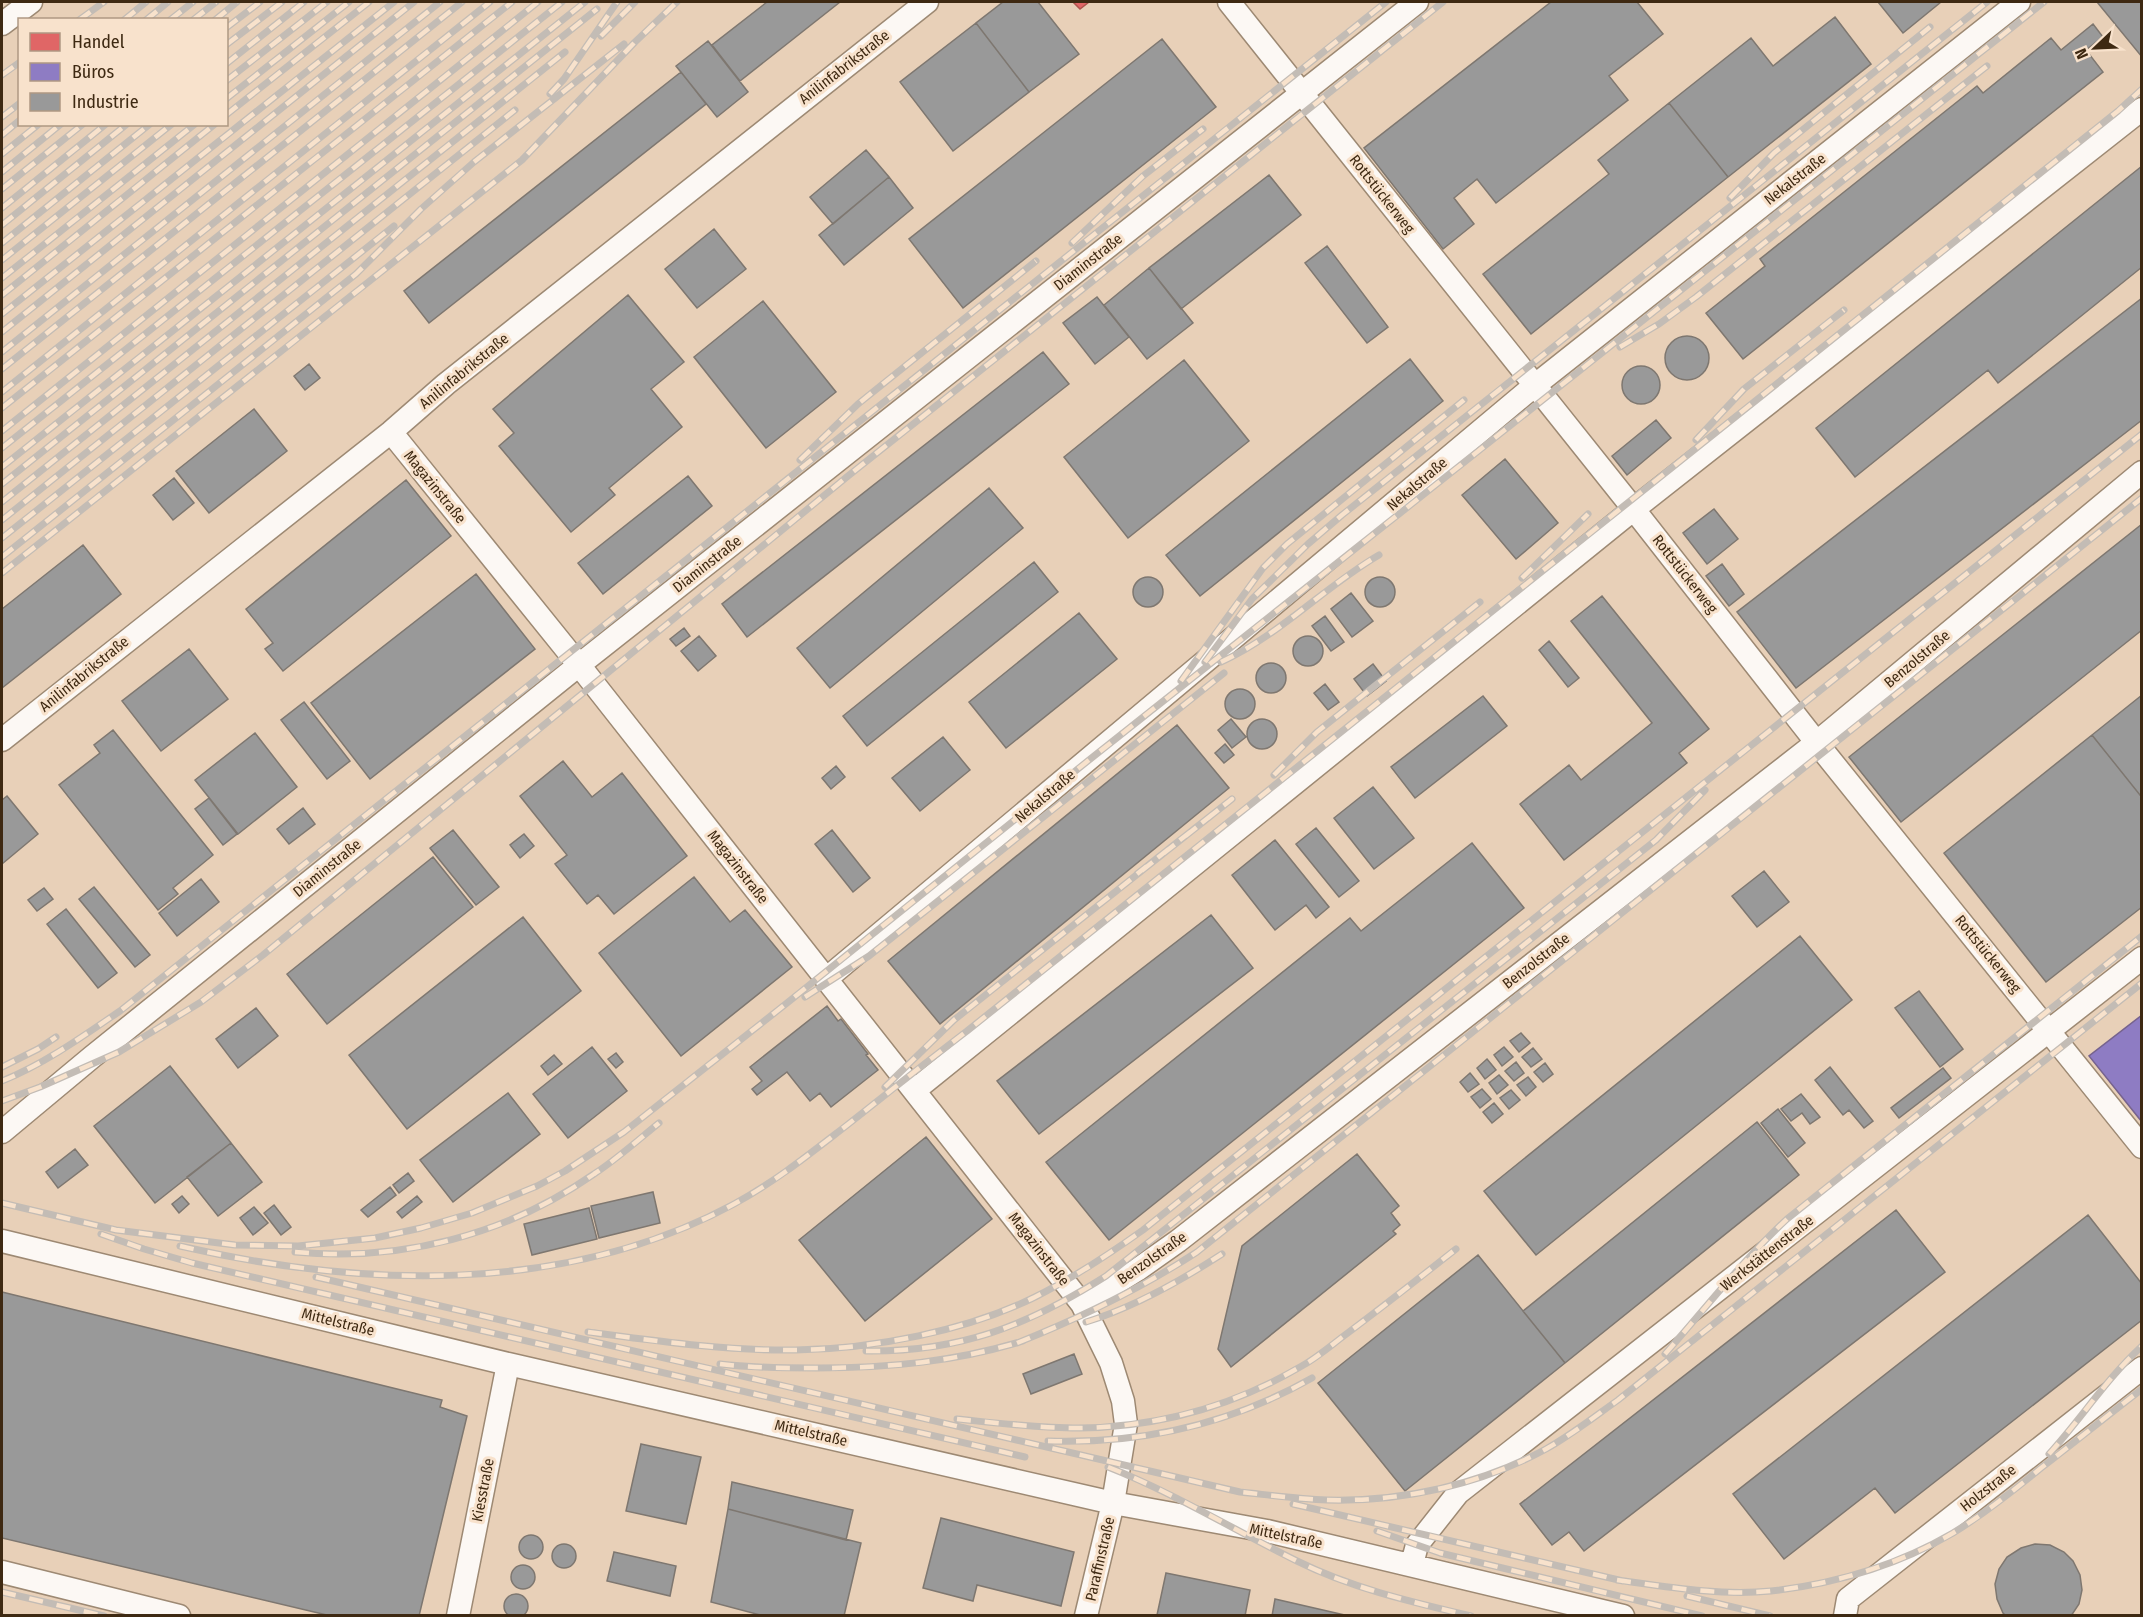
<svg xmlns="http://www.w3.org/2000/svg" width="2143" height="1617" font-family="'Fira Sans Condensed',sans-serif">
  <rect width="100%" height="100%" fill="#e8d0b8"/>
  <path fill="#e06666" stroke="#af544d" stroke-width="1.5" d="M1073,2H1089L1080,9Z"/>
  <path fill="#8e7cc3" stroke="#76638e" stroke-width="1.5" d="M2142,1015V1122L2089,1056Z"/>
  <path fill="#999" stroke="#7e7770" stroke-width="1.5" d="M767,2H840L740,81L712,45Z
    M1003,2H1038L1079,54L1029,92L976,23Z
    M1551,2H1637L1663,34L1609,76L1628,100L1496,203L1477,179L1454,198L1474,224L1443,249L1364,148Z
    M1878,2H1941L1903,33Z
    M2097,2H2142V57Z
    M1835,17L1871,64L1728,177L1669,103L1751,38L1773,66Z
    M976,23L1029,92L953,151L900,82Z
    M2093,24L2103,37L2086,50L2103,72L1743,359L1706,313L1765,266L1760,259L1977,86L1983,93L2051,38L2061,50Z
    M1162,39L1216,107L963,308L909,239Z
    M708,41L748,92L717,117L676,66Z
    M681,72L706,104L429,323L404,291Z
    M1669,103L1728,177L1531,334L1483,274L1609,174L1598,160Z
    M866,150L889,177L833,224L810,197Z
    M2142,166V267L1998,383L1988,370L1855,477L1816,428Z
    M1269,175L1301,215L1181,309L1149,268Z
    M889,177L913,208L844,265L819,235Z
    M714,229L746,269L697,308L665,269Z
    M1327,246L1388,327L1367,343L1305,263Z
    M1149,268L1193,323L1147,359L1104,305Z
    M628,295L684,362L651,389L682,427L609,488L615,495L571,532L499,446L514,433L493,409Z
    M1097,297L1129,337L1095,364L1063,323Z
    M2142,298V420L1796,688L1737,612Z
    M763,301L836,392L766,448L694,357Z
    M1665 358a22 22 0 1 1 44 0a22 22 0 1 1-44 0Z
    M1043,352L1069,384L747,637L722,604Z
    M1410,359L1443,401L1200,596L1166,555Z
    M1184,360L1249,441L1128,538L1064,457Z
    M309,364L320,378L305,390L294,376Z
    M1622 385a19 19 0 1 1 38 0a19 19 0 1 1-38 0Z
    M254,409L287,451L209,513L176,471Z
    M1656,420L1671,438L1627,475L1612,456Z
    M1505,459L1558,523L1516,559L1462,495Z
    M688,476L712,506L603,594L578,563Z
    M174,478L194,503L173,520L153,495Z
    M406,480L451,536L283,671L265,649L273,643L246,609Z
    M989,488L1023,528L830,688L797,648Z
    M1714,509L1738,539L1707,564L1683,533Z
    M2142,524V630L1901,822L1849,757Z
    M83,545L121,594L2,688V609Z
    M1034,562L1058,592L867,746L843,716Z
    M1722,564L1744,594L1729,606L1706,576Z
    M476,574L535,649L370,779L311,703Z
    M1365 592a15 15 0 1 1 30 0a15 15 0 1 1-30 0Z
    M1133 592a15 15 0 1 1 30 0a15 15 0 1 1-30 0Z
    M1351,593L1373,621L1352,637L1331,609Z
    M1602,596L1709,729L1679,753L1687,763L1564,860L1520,804L1569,765L1581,780L1652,723L1571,621Z
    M1079,613L1117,659L1006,748L969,702Z
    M1325,616L1344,642L1331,651L1312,626Z
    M684,628L690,636L676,646L670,639Z
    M699,636L716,656L698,671L681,651Z
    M1293 651a15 15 0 1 1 30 0a15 15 0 1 1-30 0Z
    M1549,641L1579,678L1568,687L1539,650Z
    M189,649L228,699L161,751L122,701Z
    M1256 678a15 15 0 1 1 30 0a15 15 0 1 1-30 0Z
    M1373,664L1386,681L1367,696L1354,679Z
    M1325,684L1339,702L1328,710L1314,693Z
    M1225 704a15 15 0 1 1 30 0a15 15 0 1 1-30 0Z
    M2142,695V794L2140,795L2092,735Z
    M1483,696L1507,726L1415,798L1391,767Z
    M304,702L350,761L327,779L281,720Z
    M1231,719L1246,737L1232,748L1218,730Z
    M1247 734a15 15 0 1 1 30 0a15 15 0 1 1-30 0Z
    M1177,725L1229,788L940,1024L888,961Z
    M113,730L213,855L173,888L178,894L158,910L59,785L100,753L94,745Z
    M255,733L297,787L238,834L195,780Z
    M2092,735L2140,795L2142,794V907L2046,982L1944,853Z
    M943,737L970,770L920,811L892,778Z
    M1225,744L1234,755L1224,763L1215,753Z
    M563,761L592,797L622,773L687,856L614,914L598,895L587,904L555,864L567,855L520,796Z
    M836,766L845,777L831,789L822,778Z
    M1373,787L1414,838L1374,869L1334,818Z
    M7,796L38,834L2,864V800Z
    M209,798L237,834L223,845L195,809Z
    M303,808L315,824L289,844L277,829Z
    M1316,828L1359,881L1339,897L1296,844Z
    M453,830L499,887L476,905L430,848Z
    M832,830L870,878L853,892L815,844Z
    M524,834L534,846L520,858L510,845Z
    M1275,840L1329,907L1316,918L1306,905L1275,930L1232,875Z
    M1472,843L1524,908L1109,1240L1046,1162L1350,918L1361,931Z
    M433,857L473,907L327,1024L287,974Z
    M1764,871L1789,902L1757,927L1732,896Z
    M694,877L730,922L745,910L792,967L681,1056L599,953Z
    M201,879L219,902L177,936L159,913Z
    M94,887L150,955L135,967L79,899Z
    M44,888L53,899L37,911L28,900Z
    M66,909L117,973L98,988L47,924Z
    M1211,915L1253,968L1039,1134L997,1081Z
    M523,917L581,991L407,1129L349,1055Z
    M1800,936L1852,1000L1536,1255L1484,1191Z
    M1919,991L1963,1049L1940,1067L1895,1008Z
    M827,1006L838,1021L841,1019L868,1054L866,1055L878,1070L831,1107L820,1093L810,1101L787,1072L757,1095L752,1089L762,1081L750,1067Z
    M256,1008L278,1036L238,1068L216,1039Z
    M1521,1033L1530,1043L1519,1052L1510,1041Z
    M592,1047L627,1091L568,1138L533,1094Z
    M1504,1047L1513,1057L1502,1066L1494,1055Z
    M1533,1048L1542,1059L1531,1067L1522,1057Z
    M616,1053L623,1062L616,1068L608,1059Z
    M554,1055L562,1064L548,1075L541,1066Z
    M1487,1059L1496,1070L1485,1079L1477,1068Z
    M1516,1062L1524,1073L1514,1081L1505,1071Z
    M1545,1063L1553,1074L1543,1082L1534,1072Z
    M170,1066L231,1143L155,1203L94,1126Z
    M1830,1067L1873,1121L1864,1128L1849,1110L1843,1115L1815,1080Z
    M1943,1068L1951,1078L1899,1118L1891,1108Z
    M1470,1073L1479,1084L1468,1092L1460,1082Z
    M1499,1075L1508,1085L1497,1094L1489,1083Z
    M1528,1077L1536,1087L1526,1096L1517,1085Z
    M1482,1089L1491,1099L1480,1108L1471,1097Z
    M1511,1090L1520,1100L1509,1109L1500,1098Z
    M508,1093L540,1134L453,1202L420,1160Z
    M1801,1094L1820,1117L1810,1124L1802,1113L1791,1121L1781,1109Z
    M1494,1103L1503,1114L1492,1123L1483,1112Z
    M1778,1109L1805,1143L1788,1157L1761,1123Z
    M1757,1122L1799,1175L1565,1363L1523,1311Z
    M926,1137L992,1219L865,1321L799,1240Z
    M231,1143L262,1182L218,1216L187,1177Z
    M75,1149L88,1165L58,1188L46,1172Z
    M1357,1154L1399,1206L1391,1213L1400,1225L1393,1231L1396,1234L1231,1367L1218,1349L1242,1246Z
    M408,1173L414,1181L399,1193L393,1185Z
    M390,1187L396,1195L368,1217L361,1210Z
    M653,1192L660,1223L599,1238L591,1206Z
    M182,1196L189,1204L179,1213L172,1204Z
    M417,1196L422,1202L402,1218L397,1212Z
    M274,1205L291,1227L281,1235L264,1213Z
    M254,1207L268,1223L253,1235L240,1218Z
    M589,1208L597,1239L532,1255L524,1224Z
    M1896,1210L1945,1272L1584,1551L1569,1532L1552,1545L1520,1504Z
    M2088,1215L2142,1284V1320L1895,1513L1875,1488L1784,1559L1733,1494Z
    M1478,1255L1565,1363L1405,1491L1318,1383Z
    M2,1292L442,1400L440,1407L467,1416L419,1616H331L2,1538Z
    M1074,1354L1082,1374L1031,1394L1023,1374Z
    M641,1444L701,1457L686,1524L626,1511Z
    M732,1482L853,1510L846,1540L728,1509Z
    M728,1509L861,1543L844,1616H764L711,1602Z
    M941,1518L1074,1552L1061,1606L977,1585L973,1601L923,1588Z
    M519 1547a12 12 0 1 1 24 0a12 12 0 1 1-24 0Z
    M552 1556a12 12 0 1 1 24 0a12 12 0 1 1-24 0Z
    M2035,1544L2050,1545L2064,1552L2073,1561L2080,1575L2082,1590L2079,1604L2071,1616H2006L2003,1613L1997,1599L1995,1584L1999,1569L2007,1557L2021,1548Z
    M614,1552L676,1566L670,1596L607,1581Z
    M511 1577a12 12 0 1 1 24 0a12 12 0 1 1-24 0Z
    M1166,1573L1250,1590L1245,1616L1157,1615Z
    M504 1606a12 12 0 1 1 24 0a12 12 0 1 1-24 0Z
    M1275,1599L1349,1616H1272Z"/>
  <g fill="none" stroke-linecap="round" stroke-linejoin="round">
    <g stroke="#9d8973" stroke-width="25">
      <path id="minor" d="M1229,2L1628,502L1824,752L2142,1147
        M2,24L31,2
        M391,432L579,665L1082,1304L1111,1363L1123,1401L1126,1424L1113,1503L1086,1616
        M2,740L391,432L446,384L927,2
        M826,979L1534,386L2019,2
        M915,1090L1634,509L2142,109
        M2,1132L92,1057L579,665L1417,2
        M2,1241L508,1364L1113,1503L1267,1531L1623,1616
        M1082,1304L1137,1270L1178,1241L1816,743L2142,472
        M1412,1564L1417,1545L1458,1493L2142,958
        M2,1572L179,1616
        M458,1616L508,1364
        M1845,1616L1848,1599L2142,1368"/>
    </g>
    <use href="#minor" stroke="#fcf8f4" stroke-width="22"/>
    <g stroke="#c3bcb5" stroke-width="7">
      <path id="rail" d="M79,20L104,2
        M124,20L146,2
        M146,20L168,2
        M170,20L193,2
        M193,20L216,2
        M215,20L237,2
        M226,28L260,2
        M601,36L635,2
        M226,45L282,2
        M226,64L304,2
        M2,75L20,62
        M226,81L327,2
        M550,94L564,79L617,2
        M226,99L349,2
        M226,115L369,2
        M2,117L20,103
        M2,135L20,120
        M2,154L39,124
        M2,172L61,124
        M2,189L83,124
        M1730,198L1774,153L1930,27
        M2,208L106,124
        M2,225L127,124
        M2,243L150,124
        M1072,243L1143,176L1203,129
        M2,260L172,124
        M2,278L195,124
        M2,295L215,124
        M2,314L394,2
        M2,332L414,2
        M1620,347L1659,324L1696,297L1987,66
        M2,352L440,2
        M2,369L462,2
        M2,392L490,2
        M2,408L512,2
        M2,431L538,2
        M1696,440L1744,389L1844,310
        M2,448L562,2
        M800,460L858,404L1036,261
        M2,467L585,2
        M2,484L597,9
        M2,502L565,52
        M2,520L515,110
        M2,538L394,226
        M2,557L356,274L421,209L474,162L624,44
        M2,573L522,160L635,42L677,2
        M1522,578L1588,514
        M1205,662L1252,599L1308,544L1342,515L1987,2
        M1221,662C1280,635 1324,587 1379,555
        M1181,681L1263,568L1287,544L1464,400
        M1274,775L1317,732L1480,602
        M805,997L869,956L1224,673
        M2,1067L38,1049L56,1037
        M2,1081C44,1064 82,1037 120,1011L1386,2
        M885,1087L954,1020L1232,799L1137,874
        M2,1101L40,1087L119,1052L201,1002L263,955L848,476L1443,2
        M2,1203L116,1230L235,1245L298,1246L375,1238L421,1228L472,1213L537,1186L565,1171L624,1132L787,1003L1089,760L2044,2
        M101,1234L144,1249L192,1263L1025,1457
        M180,1246C362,1288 565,1295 734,1204C773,1183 807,1156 842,1129C884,1096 925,1063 967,1031L2118,111L2142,89
        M295,1252C402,1262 506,1235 594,1174C617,1159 638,1140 659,1123
        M316,1277L1240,1492C1269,1495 1298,1499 1327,1500C1401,1502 1480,1485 1546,1449C1571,1435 1594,1417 1618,1400L2142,983
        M1086,1322C1132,1308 1182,1280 1222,1254
        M588,1332C657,1341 727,1351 796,1350C873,1349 966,1331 1035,1297C1073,1278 1108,1255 1143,1230L2142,434
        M1017,1343C1080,1318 1140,1289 1197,1252L2142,498
        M866,1351C960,1352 1027,1326 1106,1276L1656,840L1705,790
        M1665,1354C1705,1309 1742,1261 1787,1219L2142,936
        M720,1364C752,1368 784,1368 816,1368C888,1368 954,1362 1023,1341
        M957,1419C997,1423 1038,1428 1079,1428C1157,1427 1233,1406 1300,1367C1315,1359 1328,1348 1341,1338C1380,1309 1418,1279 1456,1249
        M1048,1441C1142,1444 1229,1425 1312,1378
        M2049,1454C2081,1419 2107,1378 2142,1346
        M1108,1467C1174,1493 1234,1530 1297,1561C1351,1588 1412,1602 1471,1616
        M1293,1504L1623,1581
        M1377,1531L1440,1553L1702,1616
        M1617,1580C1668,1587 1720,1596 1771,1591C1834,1584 1898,1565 1953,1533C1984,1514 2013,1491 2041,1468C2075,1442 2108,1415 2142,1389
        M2,1592L104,1616
        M1687,1596L1770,1616"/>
    </g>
    <use href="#rail" stroke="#f8e2cc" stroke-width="4.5" stroke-dasharray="14" stroke-linecap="butt"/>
  </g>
  <g text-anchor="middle" stroke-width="6" stroke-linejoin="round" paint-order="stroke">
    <g font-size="15" fill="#3e2912" stroke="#f8e2cc">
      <text transform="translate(844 67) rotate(-38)" y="5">Anilinfabrikstraße</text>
      <text transform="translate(1795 179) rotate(-38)" y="5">Nekalstraße</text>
      <text transform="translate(1382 194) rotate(52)" y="5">Rottstückerweg</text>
      <text transform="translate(1088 262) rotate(-38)" y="5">Diaminstraße</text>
      <text transform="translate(464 371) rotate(-39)" y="5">Anilinfabrikstraße</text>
      <text transform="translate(1417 484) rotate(-40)" y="5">Nekalstraße</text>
      <text transform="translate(435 487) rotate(51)" y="5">Magazinstraße</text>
      <text transform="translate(707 564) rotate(-38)" y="5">Diaminstraße</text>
      <text transform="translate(1685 574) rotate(52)" y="5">Rottstückerweg</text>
      <text transform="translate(1917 659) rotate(-40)" y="5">Benzolstraße</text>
      <text transform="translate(84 674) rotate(-39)" y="5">Anilinfabrikstraße</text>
      <text transform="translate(1045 796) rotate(-40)" y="5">Nekalstraße</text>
      <text transform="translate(738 867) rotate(52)" y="5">Magazinstraße</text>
      <text transform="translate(327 868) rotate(-39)" y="5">Diaminstraße</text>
      <text transform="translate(1988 954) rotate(51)" y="5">Rottstückerweg</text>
      <text transform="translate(1536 961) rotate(-38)" y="5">Benzolstraße</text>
      <text transform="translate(1039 1249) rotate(52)" y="5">Magazinstraße</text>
      <text transform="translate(1767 1253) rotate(-38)" y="5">Werkstättenstraße</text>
      <text transform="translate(1152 1258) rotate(-35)" y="5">Benzolstraße</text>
      <text transform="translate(338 1322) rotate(14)" y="5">Mittelstraße</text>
      <text transform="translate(811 1433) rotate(13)" y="5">Mittelstraße</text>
      <text transform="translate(1988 1488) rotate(-38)" y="5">Holzstraße</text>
      <text transform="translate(483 1490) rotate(-79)" y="5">Kiesstraße</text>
      <text transform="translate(1286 1536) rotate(12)" y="5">Mittelstraße</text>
      <text transform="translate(1100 1559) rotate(-77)" y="5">Paraffinstraße</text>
    </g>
  </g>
  <rect width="2143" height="1617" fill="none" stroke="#3e2912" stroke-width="6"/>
  <rect x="18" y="18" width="210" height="108" fill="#f8e2cc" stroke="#ae9882" stroke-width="1.5"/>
  <rect x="30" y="33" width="30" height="18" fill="#e06666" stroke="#ae9882" stroke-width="1.5"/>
  <text x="72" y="48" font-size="18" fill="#3e2912">Handel</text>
  <rect x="30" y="63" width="30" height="18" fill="#8e7cc3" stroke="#ae9882" stroke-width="1.5"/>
  <text x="72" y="78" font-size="18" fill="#3e2912">Büros</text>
  <rect x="30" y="93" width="30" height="18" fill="#999999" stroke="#ae9882" stroke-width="1.5"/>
  <text x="72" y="108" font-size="18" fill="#3e2912">Industrie</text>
  <g transform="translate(2095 48) rotate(247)" stroke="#f8e2cc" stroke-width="4.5" paint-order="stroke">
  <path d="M0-4.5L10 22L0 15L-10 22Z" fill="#3e2912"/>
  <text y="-9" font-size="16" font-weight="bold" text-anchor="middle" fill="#3e2912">N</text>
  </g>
</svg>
